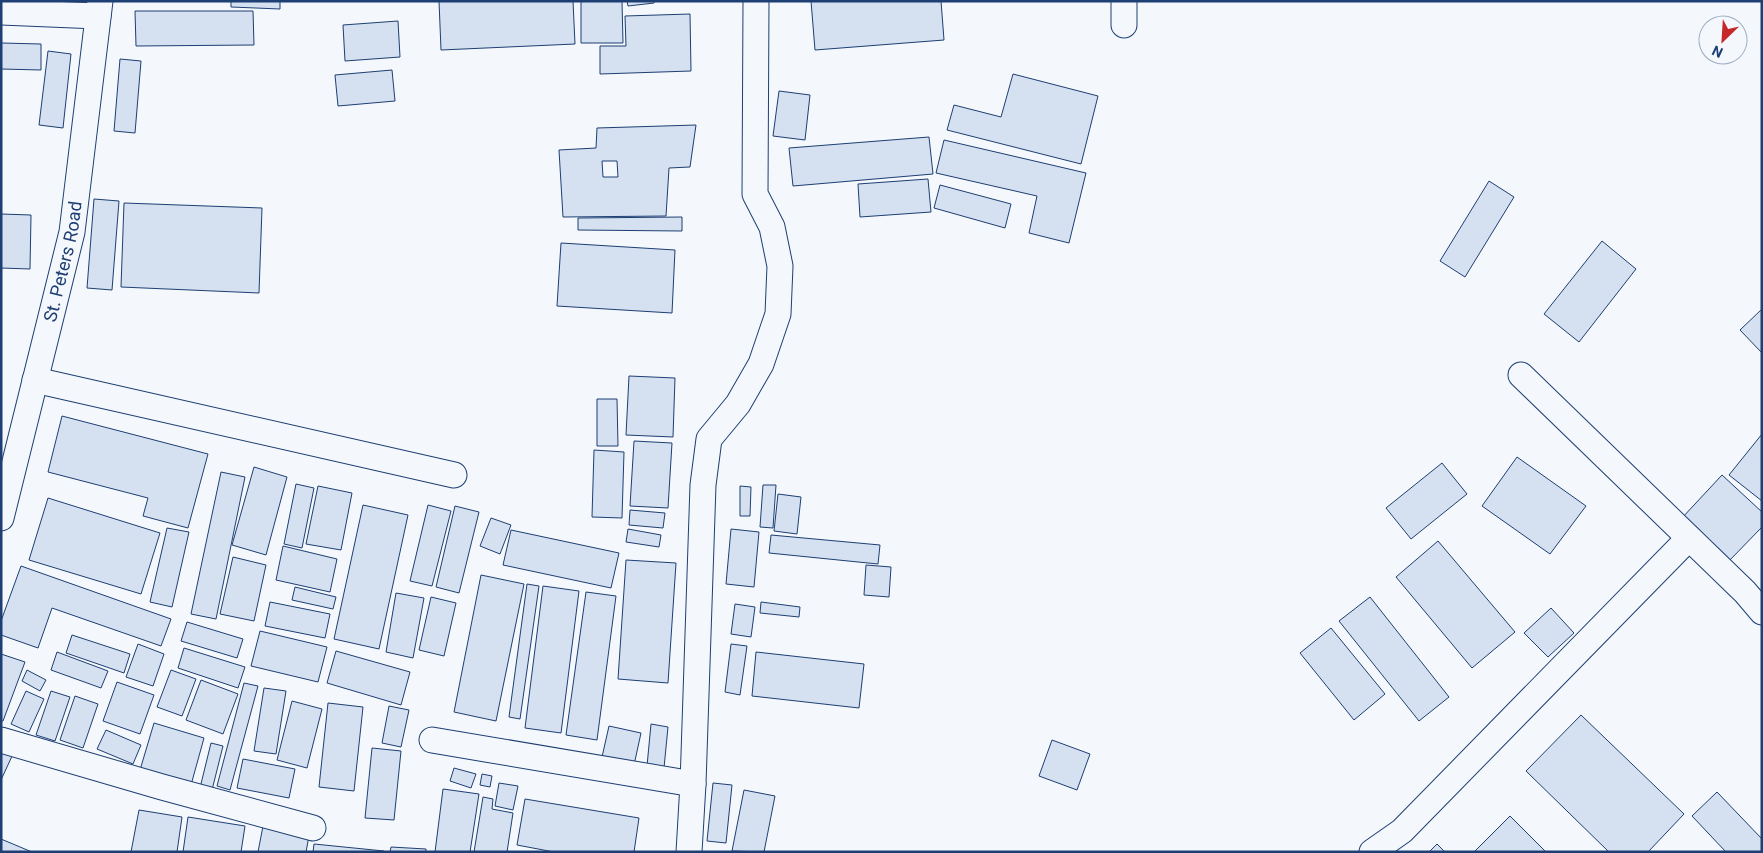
<svg xmlns="http://www.w3.org/2000/svg" width="1763" height="853" font-family="Roboto,sans-serif">
  <rect width="100%" height="100%" fill="#f4f7fb"/>
  <path fill="#d5e0f0" stroke="#1d3f73" fill-rule="evenodd" d="M231,1H280V9L231,7Z
    M439,1H573L575,44L441,50Z
    M581,1H622L623,43H581Z
    M627,1H654V3L628,6Z
    M811,1H941L944,40L815,50Z
    M135,11H253L254,45L136,46Z
    M690,14L691,71L600,74V46H626L625,16Z
    M398,21L400,57L345,61L343,25Z
    M1,43L41,44V70L1,69Z
    M48,51L71,54L63,128L39,125Z
    M120,59L141,61L135,133L114,131Z
    M392,70L395,101L338,106L335,75Z
    M1013,74L1098,96L1081,164L947,130L954,105L1001,117Z
    M779,91L810,95L805,140L773,136Z
    M696,125L690,167L669,168L666,216L563,217L559,150L596,148L597,128ZM602,161H617L618,177H603Z
    M929,137L933,174L793,186L789,148Z
    M944,140L1086,173L1069,243L1029,233L1037,196L936,173Z
    M928,179L931,212L860,217L858,184Z
    M1489,181L1514,197L1465,277L1440,261Z
    M940,185L1011,204L1005,228L934,208Z
    M94,199L119,201L112,290L87,288Z
    M124,203L262,208L259,293L121,287Z
    M1,214L31,215L30,269L1,268Z
    M682,217V231L578,230V218Z
    M1602,241L1636,269L1579,342L1544,314Z
    M561,243L675,250L672,313L557,306Z
    M1762,309V353L1740,330Z
    M629,376L675,378L673,437L626,435Z
    M597,399H617L618,446H597Z
    M62,416L208,454L188,528L143,516L148,498L48,472Z
    M1762,434V501L1729,475Z
    M634,441L672,443L668,508L630,506Z
    M594,450L624,452L622,518L592,517Z
    M1517,457L1586,506L1550,554L1482,506Z
    M1442,463L1467,494L1411,539L1386,508Z
    M254,467L287,477L266,555L232,545Z
    M221,472L245,477L216,619L191,614Z
    M1722,475L1762,512V527L1728,562L1681,519Z
    M296,484L314,488L302,548L284,544Z
    M763,485H776L773,528L760,527Z
    M318,486L352,493L341,550L306,544Z
    M740,486L751,487L750,516H740Z
    M778,494L801,497L797,534L774,531Z
    M48,498L160,533L141,594L29,560Z
    M363,505L408,515L379,649L334,639Z
    M428,505L451,511L432,586L410,581Z
    M455,506L479,512L459,593L436,587Z
    M630,510L665,513L663,528L629,525Z
    M491,518L511,525L500,554L480,546Z
    M167,528L189,532L172,607L150,602Z
    M628,529L661,535L659,547L626,542Z
    M731,529L759,532L754,587L726,584Z
    M511,530L619,553L611,588L503,565Z
    M771,535L880,545L878,564L769,553Z
    M1438,541L1515,632L1472,668L1396,577Z
    M283,546L337,559L330,592L276,580Z
    M233,557L266,565L254,621L220,614Z
    M626,560L676,563L668,683L618,679Z
    M866,565L891,567L889,597L864,595Z
    M21,566L171,619L161,646L52,608L38,648L1,635V621Z
    M481,575L524,584L496,721L454,712Z
    M527,584L539,586L520,719L509,717Z
    M543,586L579,591L561,733L525,728Z
    M295,587L336,597L333,609L292,600Z
    M586,592L616,596L597,740L566,735Z
    M396,593L424,598L413,658L386,652Z
    M431,597L456,603L444,656L419,650Z
    M1370,597L1449,697L1419,721L1339,621Z
    M270,602L330,614L325,638L265,626Z
    M761,602L800,607L799,617L760,613Z
    M735,604L755,607L751,637L731,634Z
    M1551,608L1574,633L1548,657L1524,633Z
    M187,622L243,639L237,658L181,641Z
    M1331,628L1385,694L1354,720L1300,653Z
    M260,631L327,647L318,682L251,666Z
    M72,635L130,654L124,673L66,653Z
    M138,644L164,654L153,686L126,677Z
    M731,644L747,646L740,695L725,692Z
    M184,648L245,667L238,688L178,668Z
    M336,651L410,672L401,705L327,683Z
    M57,652L108,671L101,688L51,670Z
    M756,652L864,664L859,708L752,696Z
    M1,654L25,662L3,721H1Z
    M27,670L46,680L40,691L22,681Z
    M171,670L196,679L182,716L157,707Z
    M201,680L238,694L223,734L186,720Z
    M117,682L154,695L140,734L103,721Z
    M244,683L258,686L230,790L217,786Z
    M264,688L286,691L276,754L254,751Z
    M26,691L44,699L29,732L11,724Z
    M51,691L70,697L55,741L36,735Z
    M75,696L98,704L83,748L60,740Z
    M292,701L322,709L307,768L277,760Z
    M328,703L363,707L354,791L319,787Z
    M389,706L409,710L401,747L382,743Z
    M1581,715L1684,814L1648,852H1609L1526,771Z
    M154,723L204,738L191,785L140,770Z
    M651,724L668,727L664,768L647,766Z
    M609,726L641,733L634,765L602,757Z
    M106,730L141,745L133,764L97,749Z
    M1052,740L1090,754L1077,790L1039,776Z
    M211,743L223,746L212,790L200,788Z
    M372,748L401,751L394,820L365,818Z
    M1,749L13,754L1,780Z
    M243,759L295,769L289,798L237,788Z
    M454,768L476,774L471,788L450,781Z
    M482,774L492,776L490,787L480,785Z
    M499,783L518,786L513,810L495,806Z
    M713,783L732,785L726,843L707,841Z
    M443,789L479,794L470,852H435Z
    M744,790L775,796L764,852L732,851Z
    M1717,792L1762,839V852H1726L1692,816Z
    M483,797L493,799L492,809L513,813L507,852H474Z
    M525,799L639,818L634,852H554L517,845Z
    M139,810L182,817L177,852H131Z
    M1510,816L1546,852H1474Z
    M188,817L245,826L241,852H183Z
    M263,826L309,836L306,852H258Z
    M1,839L32,852H1Z
    M314,844L384,851V852H313Z
    M1437,844L1445,852H1429Z
    M391,847L426,849V852H390Z"/>
  <g fill="none" stroke-linecap="round" stroke-linejoin="round">
    <g stroke="#1d3f73" stroke-width="27">
      <g id="minor">
        <path d="M1,12L98,16"/>
        <path d="M1124,25V1"/>
        <path d="M1521,375L1745,592L1762,612"/>
        <path d="M35,380L454,475"/>
        <path id="s1" d="M1,518L72,232L100,1"/>
        <path d="M1,740L162,787L313,828"/>
        <path d="M432,740L693,784"/>
        <path d="M689,852L693,784L703,485L709,439L738,404L761,364L778,314L780,266L772,227L755,194L756,1"/>
        <path d="M1372,852L1402,831L1689,538"/>
      </g>
    </g>
    <use href="#minor" stroke="#f4f7fb" stroke-width="25"/>
  </g>
  <g text-anchor="middle" stroke-width="4" stroke-linejoin="round" paint-order="stroke">
    <g font-size="18" fill="#1d3f73" stroke="#f4f7fb">
      <text dy="6" stroke="none"><textPath href="#s1" startOffset="264">St. Peters Road</textPath></text>
    </g>
  </g>
  <rect width="1763" height="853" fill="none" stroke="#1d3f73" stroke-width="5"/>
  <g transform="translate(1723 40) rotate(205)"><circle r="24" fill="#f4f7fb" stroke="#9eadc5"/>
  <path d="M0-4L9 19L0 12L-9 19Z" fill="#c62828"/>
  <text y="-8" font-size="14" font-weight="bold" text-anchor="middle" fill="#1d3f73">N</text>
  </g>
</svg>
